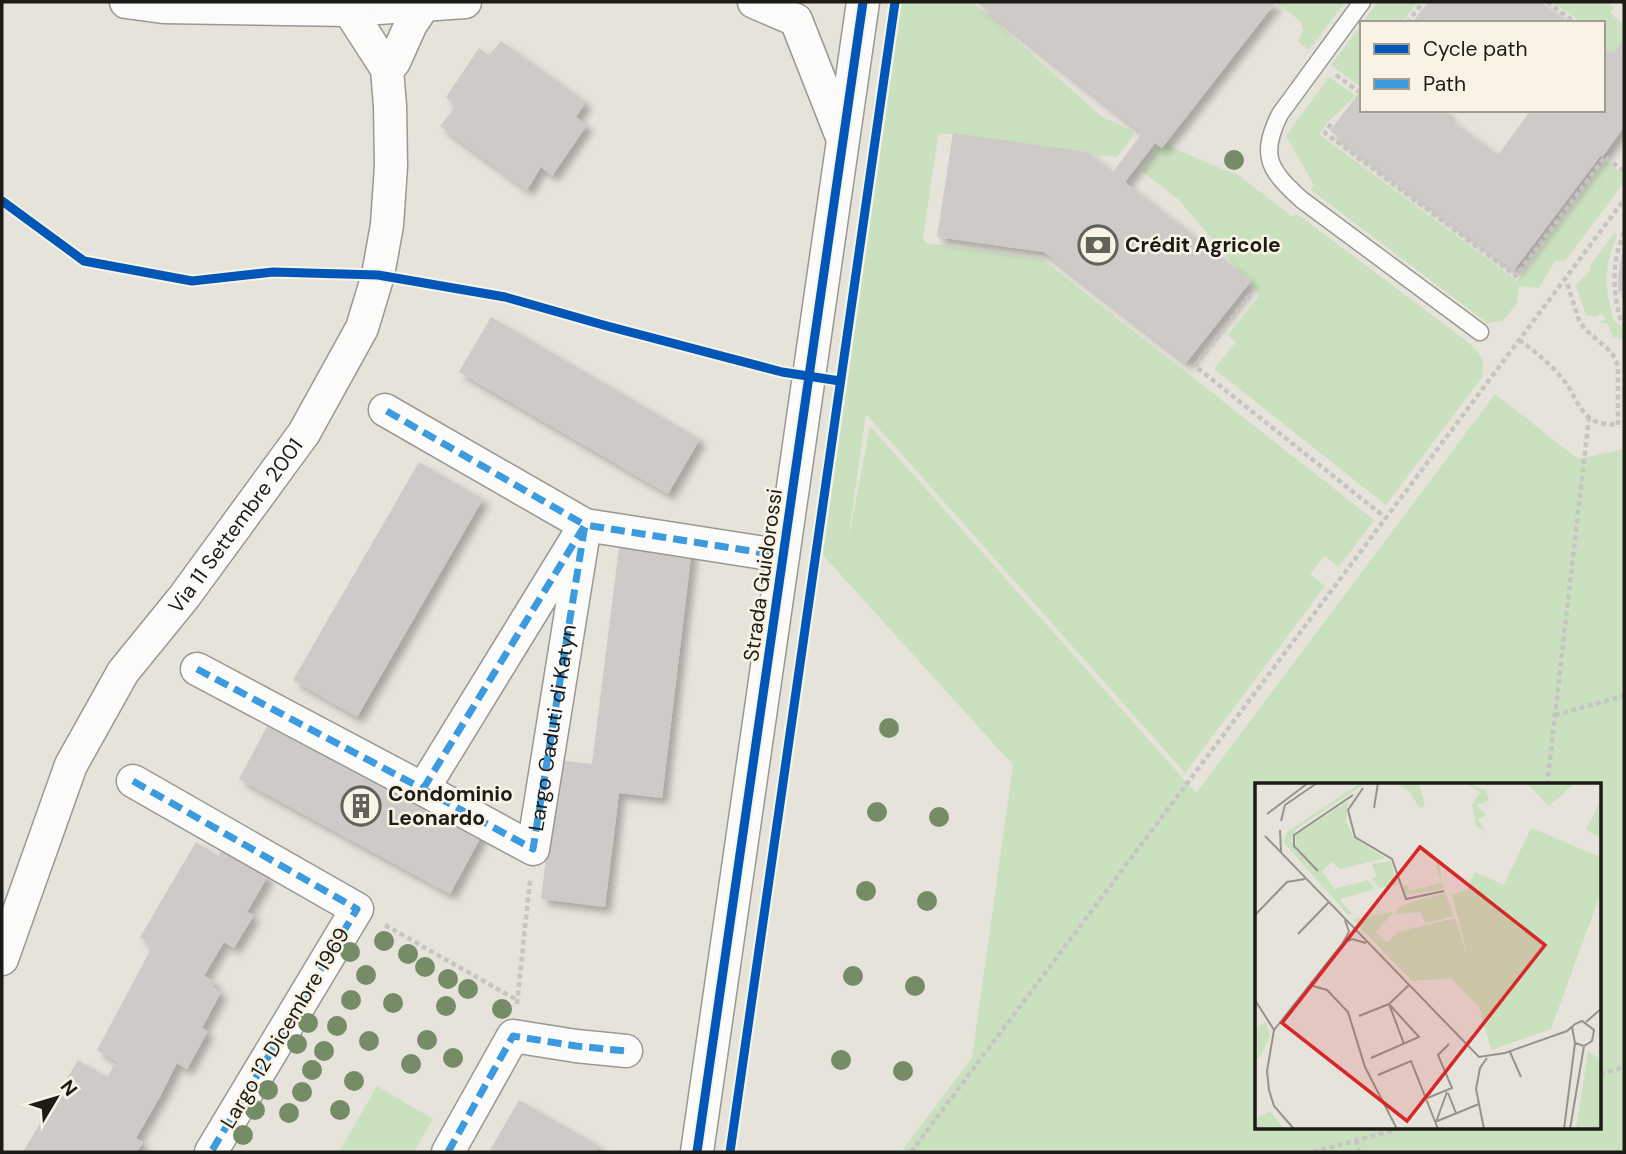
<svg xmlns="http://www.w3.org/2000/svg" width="1626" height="1154" font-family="'DM Sans',sans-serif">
  <defs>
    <filter id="shadow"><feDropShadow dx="6" dy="6" stdDeviation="3.5" flood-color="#0004"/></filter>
  </defs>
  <rect width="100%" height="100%" fill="#e6e3db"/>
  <path fill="#cae1bf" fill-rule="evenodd" d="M902,2H973L1101,116L1132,131L1133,134V137L1117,157L1091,155L1087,152L942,133L938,136L923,239L926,243L1042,259L1374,520L1339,567L1324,556L1310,574L1325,586L1185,773L866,414L848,542L870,426L1196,793L1495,394L1578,459L1624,449V1152H901L972,1058L1013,765L823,555ZM1257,785H1600V1128H1257Z
    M1276,2H1345L1309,50L1298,42L1303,31L1301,22Z
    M1378,2H1418L1402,23H1362Z
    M1553,2H1606L1614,7L1610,13L1624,25V39L1613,54L1603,47V23H1582Z
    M1362,24V88L1331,65Z
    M1329,77L1356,96L1329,121L1319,134L1517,281L1607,161L1624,175V182L1565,261H1555L1539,288L1519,286L1517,303L1503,321L1487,323L1311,190L1314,185L1286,136Z
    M1165,144L1231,173H1236L1293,217L1296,213L1469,343C1474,348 1480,353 1482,360C1484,365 1481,370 1483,376L1386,505L1214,369L1236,342L1228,335L1258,297V293L1250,282L1251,280L1240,272L1179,200L1142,171L1160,146L1162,148Z
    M1614,233L1617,234C1604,269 1604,286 1614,321L1624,327V339L1613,337L1608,324L1600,322L1606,319L1601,313L1596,317L1586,315L1576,285L1591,269L1590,266Z
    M377,1086L433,1119L414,1152H339Z"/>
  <path fill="#cdcac8" filter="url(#shadow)" d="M976,2H1276L1162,148L1155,143L1125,182L1251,281L1186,363L1044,252L937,237L953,133L1087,152L1113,172L1142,133Z
    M1428,2H1541L1568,23H1412Z
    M1624,39V127L1602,157L1601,155L1514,270L1330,131L1362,89V110H1449L1445,116L1498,155L1531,110H1603V47L1613,54Z
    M501,41L586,102L576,117L587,125L552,176L541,167L527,190L440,126L455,107L446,97L479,48L489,55Z
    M1623,247L1624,291L1618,292V278Z
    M491,317L700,439L668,494L459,372Z
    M419,462L483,499L357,717L293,680Z
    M620,539L692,548L662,798L619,793L605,907L541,899L558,760L592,764Z
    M272,717L483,833L450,894L239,779Z
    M196,842L218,856L225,844L256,869L268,876L247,912L254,915L234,948L224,942L204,976L216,982L213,987L221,992L202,1028L208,1031L187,1069L177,1063L161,1095L136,1138L143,1142L137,1152H23L78,1060L107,1077L113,1067L119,1063L97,1050L152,947L140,937Z
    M519,1100L599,1146L596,1152H489Z"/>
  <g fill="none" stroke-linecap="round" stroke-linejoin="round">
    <g stroke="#9a9892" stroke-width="19">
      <path id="lane" d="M1362,2L1280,114C1259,156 1269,170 1302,200L1480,332"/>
    </g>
    <g stroke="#9a9892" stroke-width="35">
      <g id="street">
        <path d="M126,2L163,7L349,10L465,2"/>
        <path d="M754,2L796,20L842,137"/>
        <path d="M387,69L394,62L411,24L424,5"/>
        <path id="s1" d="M197,669L423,789L533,849L585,525L385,410"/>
        <path d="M133,781L357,909L211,1152"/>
        <path d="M423,789L585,525L783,556"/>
        <path id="s2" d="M2,959L71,765L123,672L184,597L304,433L362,328L378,275L387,225L391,166L390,106L387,69L349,10"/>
        <path d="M448,1152L513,1036L576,1046L626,1051"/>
        <path d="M697,1152L863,2"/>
      </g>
    </g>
    <path stroke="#c6c5c2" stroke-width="4.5" stroke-dasharray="5 3.5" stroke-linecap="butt" d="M1547,2L1576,23
      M1622,2L1624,3
      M1407,23L1423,2
      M1336,75L1359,92
      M1331,124L1325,133L1516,276L1605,157L1624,171
      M1624,232C1612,262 1612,290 1621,321L1624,323
      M1250,295L1195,366L1386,518
      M1519,340C1537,353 1552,365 1565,382C1574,393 1578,410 1591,419C1598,424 1609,424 1618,425V366L1612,353L1585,329L1579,320L1566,280
      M1555,715L1624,696
      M1547,785L1589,417
      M385,925L517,1000
      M517,1004L530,880
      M1600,1074L1624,1067
      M1356,1140L1359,1152
      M911,1152L1624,200
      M1313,1152L1402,1128"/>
    <use href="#lane" stroke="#fbfbfa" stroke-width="16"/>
    <use href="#street" stroke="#fbfbfa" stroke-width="32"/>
    <path stroke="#3c9bdf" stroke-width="7" stroke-dasharray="14 7" stroke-linecap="butt" d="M197,669L423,789L533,849L585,525L385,410
      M133,781L357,909L211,1152
      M423,789L585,525L783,556
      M448,1152L513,1036L576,1046L626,1051"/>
    <g stroke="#f8f3e4" stroke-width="13">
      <path id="cycleway" d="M2,201L84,261L192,281L273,272L378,275L505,297L607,326L782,372L840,381
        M697,1152L863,2
        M730,1152L895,2"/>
    </g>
    <use href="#cycleway" stroke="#0057b8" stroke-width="9"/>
  </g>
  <g fill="#758c67">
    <circle cx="1234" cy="160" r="10"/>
    <circle cx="889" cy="728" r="10"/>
    <circle cx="877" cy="812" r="10"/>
    <circle cx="939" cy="817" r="10"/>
    <circle cx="866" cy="891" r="10"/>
    <circle cx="927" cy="901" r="10"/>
    <circle cx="384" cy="941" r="10"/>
    <circle cx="350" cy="952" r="10"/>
    <circle cx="408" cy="954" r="10"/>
    <circle cx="425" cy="967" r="10"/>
    <circle cx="366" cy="975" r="10"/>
    <circle cx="853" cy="976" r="10"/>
    <circle cx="448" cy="979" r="10"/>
    <circle cx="915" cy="986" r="10"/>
    <circle cx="468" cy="989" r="10"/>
    <circle cx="351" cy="1000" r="10"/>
    <circle cx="393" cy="1003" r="10"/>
    <circle cx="446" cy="1006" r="10"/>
    <circle cx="502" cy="1009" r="10"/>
    <circle cx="308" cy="1023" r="10"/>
    <circle cx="337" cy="1026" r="10"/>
    <circle cx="427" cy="1040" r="10"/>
    <circle cx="369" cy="1041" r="10"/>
    <circle cx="297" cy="1044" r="10"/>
    <circle cx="324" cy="1051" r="10"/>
    <circle cx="453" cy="1058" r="10"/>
    <circle cx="841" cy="1060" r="10"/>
    <circle cx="411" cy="1064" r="10"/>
    <circle cx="312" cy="1070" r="10"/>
    <circle cx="903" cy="1071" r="10"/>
    <circle cx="354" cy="1081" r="10"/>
    <circle cx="268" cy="1090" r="10"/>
    <circle cx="302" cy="1092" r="10"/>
    <circle cx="255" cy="1110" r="10"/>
    <circle cx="340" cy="1110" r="10"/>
    <circle cx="289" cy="1113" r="10"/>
    <circle cx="243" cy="1135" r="10"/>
  </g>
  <defs>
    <g id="bank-ring" transform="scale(2.0125)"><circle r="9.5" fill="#f8f3e4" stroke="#63615b" stroke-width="1.5"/><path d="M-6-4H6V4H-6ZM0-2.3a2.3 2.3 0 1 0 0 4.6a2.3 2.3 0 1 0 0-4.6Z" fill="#63615b"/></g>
    <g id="building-ring" transform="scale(2.0125)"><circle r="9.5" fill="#f8f3e4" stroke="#63615b" stroke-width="1.5"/><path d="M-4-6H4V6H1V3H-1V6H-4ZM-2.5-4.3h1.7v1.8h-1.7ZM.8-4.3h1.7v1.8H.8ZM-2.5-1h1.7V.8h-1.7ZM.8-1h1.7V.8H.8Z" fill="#63615b"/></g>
  </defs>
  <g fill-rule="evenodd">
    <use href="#bank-ring" x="1098" y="245"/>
    <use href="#building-ring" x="361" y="806"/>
  </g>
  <g text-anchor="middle" stroke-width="5" stroke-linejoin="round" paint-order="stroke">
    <g font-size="21" font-weight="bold" fill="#1d1b16" stroke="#f8f3e4" text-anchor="start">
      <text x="1125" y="252">Crédit Agricole</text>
      <text x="388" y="801">Condominio<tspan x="388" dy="24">Leonardo</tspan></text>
    </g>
    <g font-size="21" fill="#1d1b16" stroke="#f8f3e4">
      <text dy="7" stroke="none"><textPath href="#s2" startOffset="497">Via 11 Settembre 2001</textPath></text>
      <text transform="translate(763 575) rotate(-82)" y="7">Strada Guidorossi</text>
      <text dy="7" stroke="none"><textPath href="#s1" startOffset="504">Largo Caduti di Katyn</textPath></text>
      <text transform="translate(285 1028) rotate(-59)" y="7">Largo 12 Dicembre 1969</text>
    </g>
  </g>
  <g transform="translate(1255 783)">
    <rect width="346" height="346" fill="#e6e3db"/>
    <path d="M105,0H111L41,46L36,58L41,62V52L93,18L91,37L98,54L130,75L85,86L77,79L67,88L79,106L113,97L120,106L85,116L97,131L93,132L28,59L32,49ZM139,0H164L170,23L164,25L155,9ZM211,0L231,7L234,18L222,22L231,32L223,36L231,50L221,42L217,22L225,9ZM271,0H320L294,23ZM346,17V55L331,47ZM276,45L346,74V109L296,246L236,267L224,224L196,195L157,198L97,136L138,129L121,149L132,160L143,149L200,135L214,178L197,111L211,108L220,89L249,102ZM135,78L143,102L124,105L117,97L121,93L117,81ZM184,79L188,106L151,112L148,103L152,101L154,108L186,100L181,80ZM190,110L199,133L170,140L166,129L142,131V126L151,121ZM11,239L15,254L4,275H0V244ZM333,269L346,276V346H321ZM15,328L29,346H0V336Z" fill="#cae1bf"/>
    <path fill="none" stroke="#96938c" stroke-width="2" d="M108,5L93,27L100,54L137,76L151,116L189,108M119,25L123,0M12,31L53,0M26,38L30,22L62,0M25,47L26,69M10,53L224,274L250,270L312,248L320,241L327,238L339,247L337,258L329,263L320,260L317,244M63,88L39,63V52L98,12M0,132L32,99L50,96M43,151L74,119M90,159L97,156L111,160M58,203L72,207L93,229L110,284L142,346M0,217L19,247L12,288L14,307L19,323L39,346M104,233L134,221L164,254L116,275M331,239L347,225M19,247L87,161L94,149L90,137M149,261L134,221L154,202M255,269L266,294M123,292L156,278L183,346M193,310L201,330M170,316L197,305L183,272L194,261M180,339L224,321M181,339L192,309M229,346L221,306L225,285L232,275M309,346L320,260M315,346L329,263"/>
    <path fill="#d62828" fill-opacity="0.15" stroke="#d62828" stroke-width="3.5" d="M165,64L290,162L152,338L27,240Z"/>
    <rect width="346" height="346" fill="none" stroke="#1d1b16" stroke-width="3.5"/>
  </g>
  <rect width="1626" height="1154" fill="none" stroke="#1d1b16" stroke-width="7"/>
  <rect x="1360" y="21" width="245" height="91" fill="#f8f3e4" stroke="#a09d92" stroke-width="2"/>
  <rect x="1374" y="44" width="35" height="10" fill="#0057b8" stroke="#a09d92" stroke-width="2"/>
  <text x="1423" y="56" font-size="21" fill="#1d1b16">Cycle path</text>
  <rect x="1374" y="79" width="35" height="10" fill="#3c9bdf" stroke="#a09d92" stroke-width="2"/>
  <text x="1423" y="91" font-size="21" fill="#1d1b16">Path</text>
  <g transform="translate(56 1098) rotate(52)" stroke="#f8f3e4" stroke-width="5" paint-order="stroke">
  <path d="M0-5L12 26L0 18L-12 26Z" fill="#1d1b16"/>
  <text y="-10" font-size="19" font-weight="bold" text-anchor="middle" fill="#1d1b16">N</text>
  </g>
</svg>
